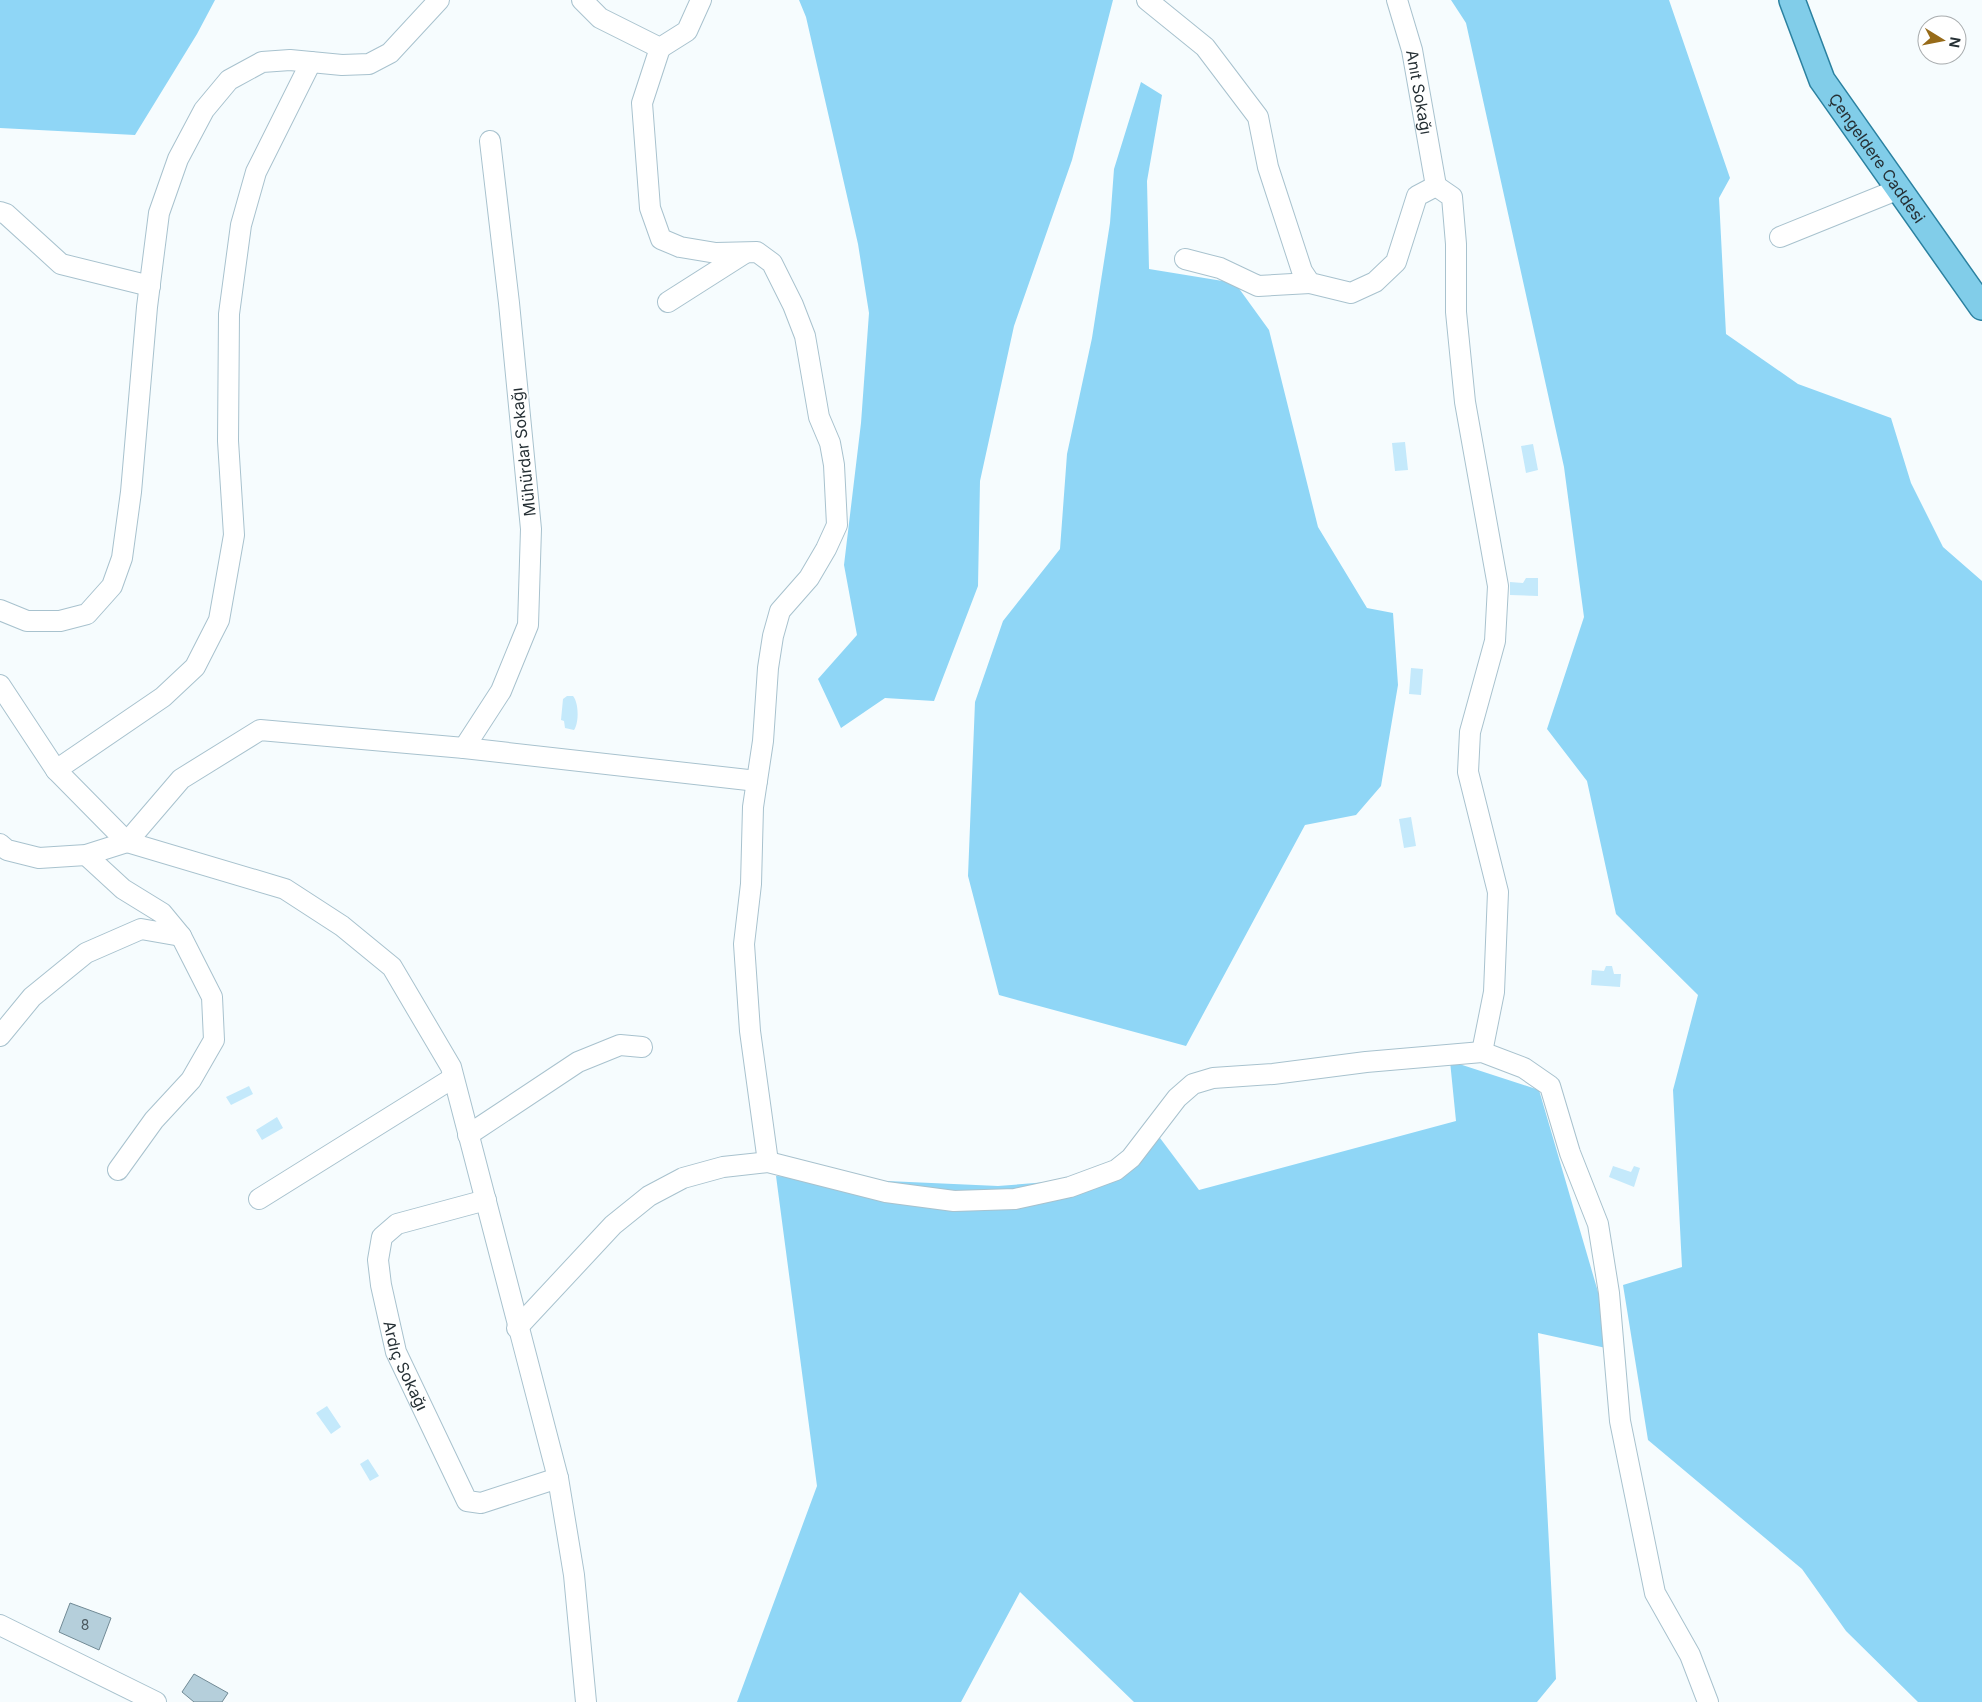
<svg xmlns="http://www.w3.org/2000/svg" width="1982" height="1702" font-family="Inter,sans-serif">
  <rect width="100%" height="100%" fill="#f6fcfe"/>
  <path fill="#8fd6f6" d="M0,0H215L197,34L135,135L0,128Z
    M799,0H1113L1072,160L1014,326L980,481L978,586L934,701L885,698L841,728L818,679L857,635L844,565L861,423L869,313L858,244L806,17Z
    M1451,0H1669L1730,178L1719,198L1726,334L1798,384L1891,418L1911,483L1943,547L1982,581V1702H1918L1846,1631L1802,1569L1648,1440L1623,1285L1682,1267L1673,1090L1698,995L1616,914L1587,781L1547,729L1584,617L1564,467L1466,23Z
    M1141,82L1162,95L1147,181L1149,269L1235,283L1269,330L1318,527L1367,608L1393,613L1398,685L1381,786L1356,815L1305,825L1186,1046L999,995L968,876L975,702L1003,621L1060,549L1067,454L1092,338L1110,223L1114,169Z
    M1450,1061L1539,1090L1615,1350L1538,1333L1556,1679L1537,1702H1134L1020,1592L961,1702H737L817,1486L776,1176L998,1186L1109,1177L1157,1134L1199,1190L1456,1121Z"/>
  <path fill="#c4e9fb" d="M1405,442L1408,470L1395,471L1392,443Z
    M1533,444L1538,470L1526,473L1521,446Z
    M1526,578H1538V596L1510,595V582L1523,583Z
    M1411,668L1423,669L1421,695L1409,694Z
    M567,696H573C579,703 579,723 574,730L565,728L564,721L561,720L563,699Z
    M1411,817L1416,846L1404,848L1399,819Z
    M1606,966H1612L1614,974H1621L1620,987L1591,985L1592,970L1604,971Z
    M249,1086L253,1094L231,1105L226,1097Z
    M277,1117L283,1128L262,1140L256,1130Z
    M1613,1166L1631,1172L1634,1166L1640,1168L1634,1187L1609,1177Z
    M327,1406L341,1427L331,1434L316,1413Z
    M368,1459L379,1476L370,1481L360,1464Z"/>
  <path fill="#b5cfdb" stroke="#718a95" d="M70,1603L111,1618L99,1650L59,1632Z
    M194,1674L228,1693L222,1702H194L182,1692Z"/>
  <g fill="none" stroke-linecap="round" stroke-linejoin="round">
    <g stroke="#a8c2ce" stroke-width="22">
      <g id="minor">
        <path d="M582,0L600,18L660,48L687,31L701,0"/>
        <path d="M1147,0L1205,47L1258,117L1268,167L1302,271L1310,283L1351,293L1375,282L1396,262L1417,196L1436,186L1452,197L1456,244V312L1465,402L1498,586L1495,641L1470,732L1468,772L1498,892L1494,992L1482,1052"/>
        <path id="s1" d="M1397,0L1412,50L1436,186"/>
        <path d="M660,48L642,103L650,208L661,239L680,247L716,253L757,252L772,263L793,305L805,336L819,417L830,443L834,465L837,525L826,549L809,578L780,611L773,636L768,668L763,741L753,807L751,884L744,944L750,1031L768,1162"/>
        <path d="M0,212L6,214L61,264L150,286"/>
        <path d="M1780,237L1899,189"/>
        <path d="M1185,259L1220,268L1258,286L1310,283"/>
        <path d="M668,302L745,253"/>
        <path d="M0,610L27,621H60L87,614L112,586L122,558L131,492L147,307L159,213L178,159L204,110L229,80L262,62L290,60L342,65L369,64L390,53L439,0"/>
        <path d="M0,685L56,770L127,842L285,889L342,926L392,967L451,1067L558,1478L574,1575L586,1702"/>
        <path d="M464,748L501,691L528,625L531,529L509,303L490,141"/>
        <path d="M56,770L163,697L195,667L219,620L234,535L228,441L229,314L241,225L256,172L311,62"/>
        <path d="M0,844L7,850L39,858L86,855L127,842L181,779L260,730L464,748L757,781"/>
        <path d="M86,855L123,889L162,913L181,936L212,997L214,1040L191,1080L154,1120L118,1170"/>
        <path d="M0,1036L32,997L86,953L141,929L181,936"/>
        <path d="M468,1135L578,1062L620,1045L642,1047"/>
        <path d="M259,1199L453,1078"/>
        <path id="s2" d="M486,1200L397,1224L382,1237L378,1260L381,1285L396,1352L467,1501L481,1503L558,1478"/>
        <path d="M517,1328L613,1225L649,1196L683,1178L723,1167L768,1162L886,1192L954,1201L1015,1199L1070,1187L1116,1170L1131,1158L1177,1098L1193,1084L1213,1078L1273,1074L1366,1062L1482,1052L1524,1068L1550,1086L1570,1153L1598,1224L1609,1293L1620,1421L1655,1593L1690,1655L1708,1702"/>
        <path d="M0,1625L156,1702"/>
      </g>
    </g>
    <g stroke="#2b81a0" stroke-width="28">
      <g id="major">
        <path id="s3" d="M1792,0L1822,80L1982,307"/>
      </g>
    </g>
    <use href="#minor" stroke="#fff" stroke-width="20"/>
    <use href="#major" stroke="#81cde9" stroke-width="25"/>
  </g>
  <g text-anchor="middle" stroke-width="4" stroke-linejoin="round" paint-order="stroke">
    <g font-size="14" fill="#4a585e">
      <text x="85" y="1630">8</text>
    </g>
    <g font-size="16" fill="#263035" stroke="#fff">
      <text dy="6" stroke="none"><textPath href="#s1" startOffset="95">Anıt Sokağı</textPath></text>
      <text dy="6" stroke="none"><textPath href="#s3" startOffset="181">Çengeldere Caddesi</textPath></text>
      <text transform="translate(523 452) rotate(-96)" y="6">Mühürdar Sokağı</text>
      <text dy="6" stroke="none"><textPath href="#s2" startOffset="245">Ardıç Sokağı</textPath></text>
    </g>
  </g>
  <g transform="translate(1942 40) rotate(100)"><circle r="24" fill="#ffffff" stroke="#a8acae"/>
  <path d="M0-4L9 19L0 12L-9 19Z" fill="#976b19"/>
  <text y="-8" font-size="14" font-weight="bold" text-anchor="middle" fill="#263035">N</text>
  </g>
</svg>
